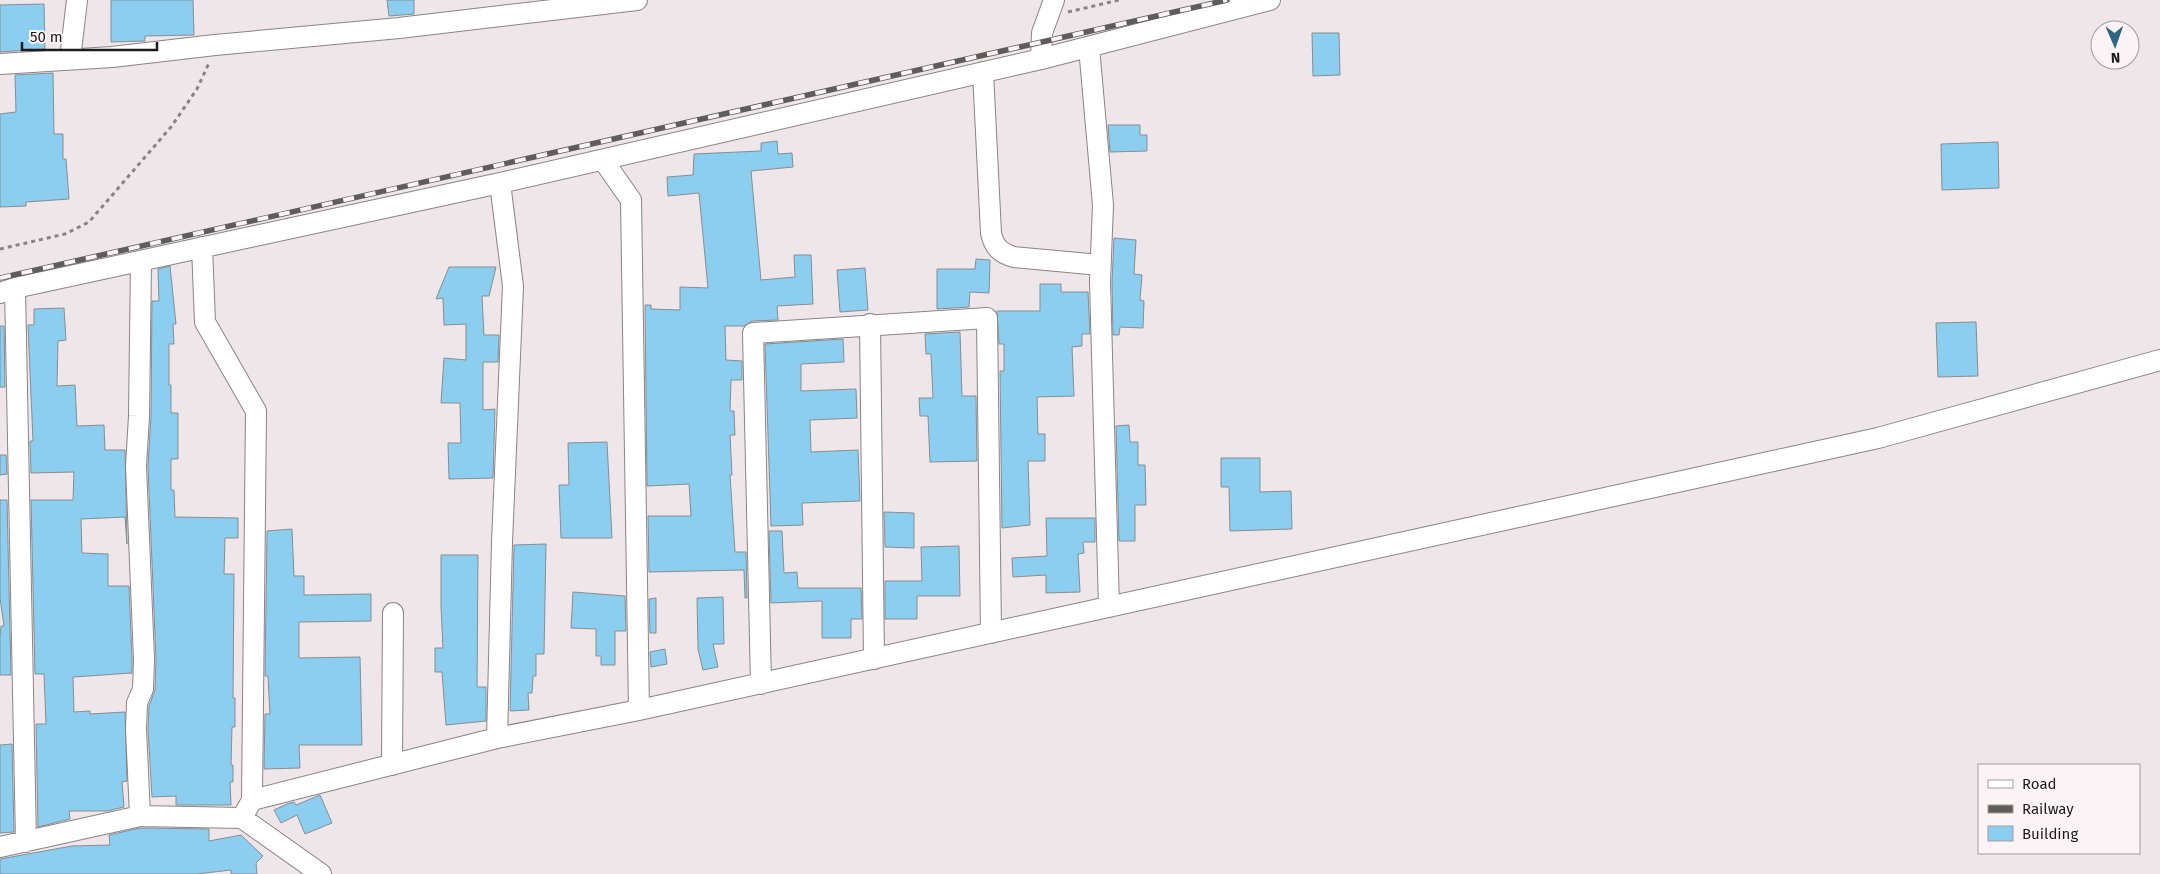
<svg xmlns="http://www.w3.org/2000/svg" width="2160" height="874" font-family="'Fira Sans',sans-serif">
  <rect width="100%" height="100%" fill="#eee6e8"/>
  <path fill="#8bceef" stroke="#878e91" d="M111,0H193L194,35L145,36V41L111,42Z
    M387,0H414V14L389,16Z
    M44,4L45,49L0,52V5Z
    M1312,33H1339L1340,75L1313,76Z
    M53,73L54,134H63V159H66L69,199L26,202V206L0,207V114L16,112L15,75Z
    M1108,125H1140V135H1147V151L1110,152Z
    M777,141L778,154L792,153L793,167L751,171L761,280L795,277L794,255H811L813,304L777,306L778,320L752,321L744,326H725L726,360L742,361V380H731L730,411H734L735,435H730L732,475H730L735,552H746L747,598H745L744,570L649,572L648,516H691L689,484L647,486L645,305H651V309L680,310V287L708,288L699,193L668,196L667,177L693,175L694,154L761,151V143Z
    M1998,142L1999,188L1942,190L1941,144Z
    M1114,238L1136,240L1134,274L1142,275L1140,300L1144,301L1143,328L1120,327L1119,335H1113L1112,282Z
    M976,259L990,260L989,293L970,292L969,307L937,309V269H975Z
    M170,266L176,324H173L174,344H169V385H171V413H178V459H171V490H174L175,517L238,518V538H225L224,574H234L233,698H235V727H232L231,765H233V782H230L231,805H176V796L152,797L148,729L149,706L155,690L156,659L148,466L151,416L152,301H159L158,269Z
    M449,267H496L489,296H482L484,335H499L498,362H483V410L495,409L493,478L449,479L448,443H461L460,403H441L444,358L466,360V324L444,325L443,298L436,299Z
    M865,268L868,310L840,312L837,270Z
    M1040,284H1061V292H1088L1090,334H1082V346L1072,347L1074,396L1037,397L1038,434H1045V461H1028L1030,525L1002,528L1000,371H1004V344H999L997,311H1040Z
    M64,308L66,340L58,341L57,386L75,385L77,426L104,425L105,450H125L127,544L125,517L81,519L82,553L108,554V586H129L132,659V673L73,677L74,712L90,711V714L125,712L127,781L122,782L124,807L107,811H69L70,819L38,827L36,724H46L44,674H35L31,500H73L74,472L31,473L30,441H33L28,325H34V309Z
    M1976,322L1978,376L1938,377L1936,323Z
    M0,326H4L5,387H0Z
    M960,332L962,396H976L977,461L930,462L928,416H920L919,398H933L931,354H926L925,334Z
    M843,339L844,362L801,364V391L856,389L857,418L810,420L811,452L858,450L860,501L802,503L803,525L771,526L765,344Z
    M1129,425L1130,442H1138V465H1145L1146,505H1135V541H1119L1116,426Z
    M607,442L612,538H561L559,485H569L568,443Z
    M0,455H6L7,474L0,475Z
    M1221,458H1260V492L1291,491L1292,529L1230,531L1229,487H1221Z
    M0,500H7L11,675H0V637L1,626H4L0,598Z
    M884,512L914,513V548L885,547Z
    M1046,518H1095V542H1083L1084,553L1078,554L1080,592L1046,593V575L1013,577L1012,558L1047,556Z
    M292,529L294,576H304V595L371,594V621L299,622V658L360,657L362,745H299L300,768L264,769L265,714H270L268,676H265L267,531Z
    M769,531H782L784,573L797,572L798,588H861L862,619H851V638H822V601L771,603Z
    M546,544L544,654H536V676H533L532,693H528L529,710L510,711L514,545Z
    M959,546L960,596H917V619H885V581H922L921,547Z
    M441,555H478L477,687H486V721L446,725L442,672H435V648H443L441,607Z
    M573,592L625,596L626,631H615V665H601V656H596V629L571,628Z
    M723,597L724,644H713L718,667L703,670L698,649L697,598Z
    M656,598V633H650L649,599Z
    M665,649L667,664L651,667L650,652Z
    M12,744L14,832L0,833V745Z
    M320,795L332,823L305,834L297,815L281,823L274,810L287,804L294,802L296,805Z
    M140,828L209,829V841L241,835L263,856L256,863L257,874H231V870L197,874H0V859L72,846L110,845L109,835Z"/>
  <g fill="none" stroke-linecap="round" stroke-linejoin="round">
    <g stroke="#8b8385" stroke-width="22">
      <path id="minor" d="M1089,47L1103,205L1100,282L1109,607
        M70,59L77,0
        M1041,59L1042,33L1054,0
        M0,64L112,57L215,45L399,28L637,0
        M983,72L991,233C994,247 1000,253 1014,257L1100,265
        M603,160L631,200L639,710
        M15,288L26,842
        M0,293L15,288L500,183L1041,59L1270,0
        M870,324L874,659
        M761,684L753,333L987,318L991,633
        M497,738L502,542L513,286L500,183
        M392,765L393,613
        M252,800L497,738L639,710L1878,438L2160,360
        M140,816L136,729L137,703L143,689L144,659L136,466L139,416L141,261
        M242,818L321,874
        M0,847L140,816L242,818L252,800L256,411L205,322L202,247"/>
    </g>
    <path stroke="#888384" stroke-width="3" stroke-dasharray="4 4" stroke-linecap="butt" d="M1068,12L1119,0
      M0,249L65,234L89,222L171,127L197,89L209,63"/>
    <use href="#minor" stroke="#fff" stroke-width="20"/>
    <g stroke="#5f5c5c" stroke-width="5.5">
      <path id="rail" d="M0,278L1227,0"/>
    </g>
    <use href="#rail" stroke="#fbf3f5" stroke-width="4" stroke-dasharray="11" stroke-linecap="butt"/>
  </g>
  <rect x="1978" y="764" width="162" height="90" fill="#fbf3f5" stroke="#a29d9e"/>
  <rect x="1988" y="780" width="25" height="8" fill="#ffffff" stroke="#a29d9e"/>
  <text x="2022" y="789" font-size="15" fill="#1d1b1b">Road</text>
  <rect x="1988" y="805" width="25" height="8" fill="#5f5c5c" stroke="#a29d9e"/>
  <text x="2022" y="814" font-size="15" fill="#1d1b1b">Railway</text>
  <rect x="1988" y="826" width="25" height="15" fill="#8bceef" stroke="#a29d9e"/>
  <text x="2022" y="839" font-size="15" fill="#1d1b1b">Building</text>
  <g transform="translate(2115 45) rotate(178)"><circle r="24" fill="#fbf3f5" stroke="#a29d9e"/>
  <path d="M0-4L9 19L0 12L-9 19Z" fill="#2e6680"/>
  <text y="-8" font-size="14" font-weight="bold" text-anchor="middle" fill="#1d1b1b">N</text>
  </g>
  <path d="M22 42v8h135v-8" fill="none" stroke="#1d1b1b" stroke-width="2.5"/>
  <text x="30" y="42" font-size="15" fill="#1d1b1b" stroke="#fbf3f5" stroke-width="4" paint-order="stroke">50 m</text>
</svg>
